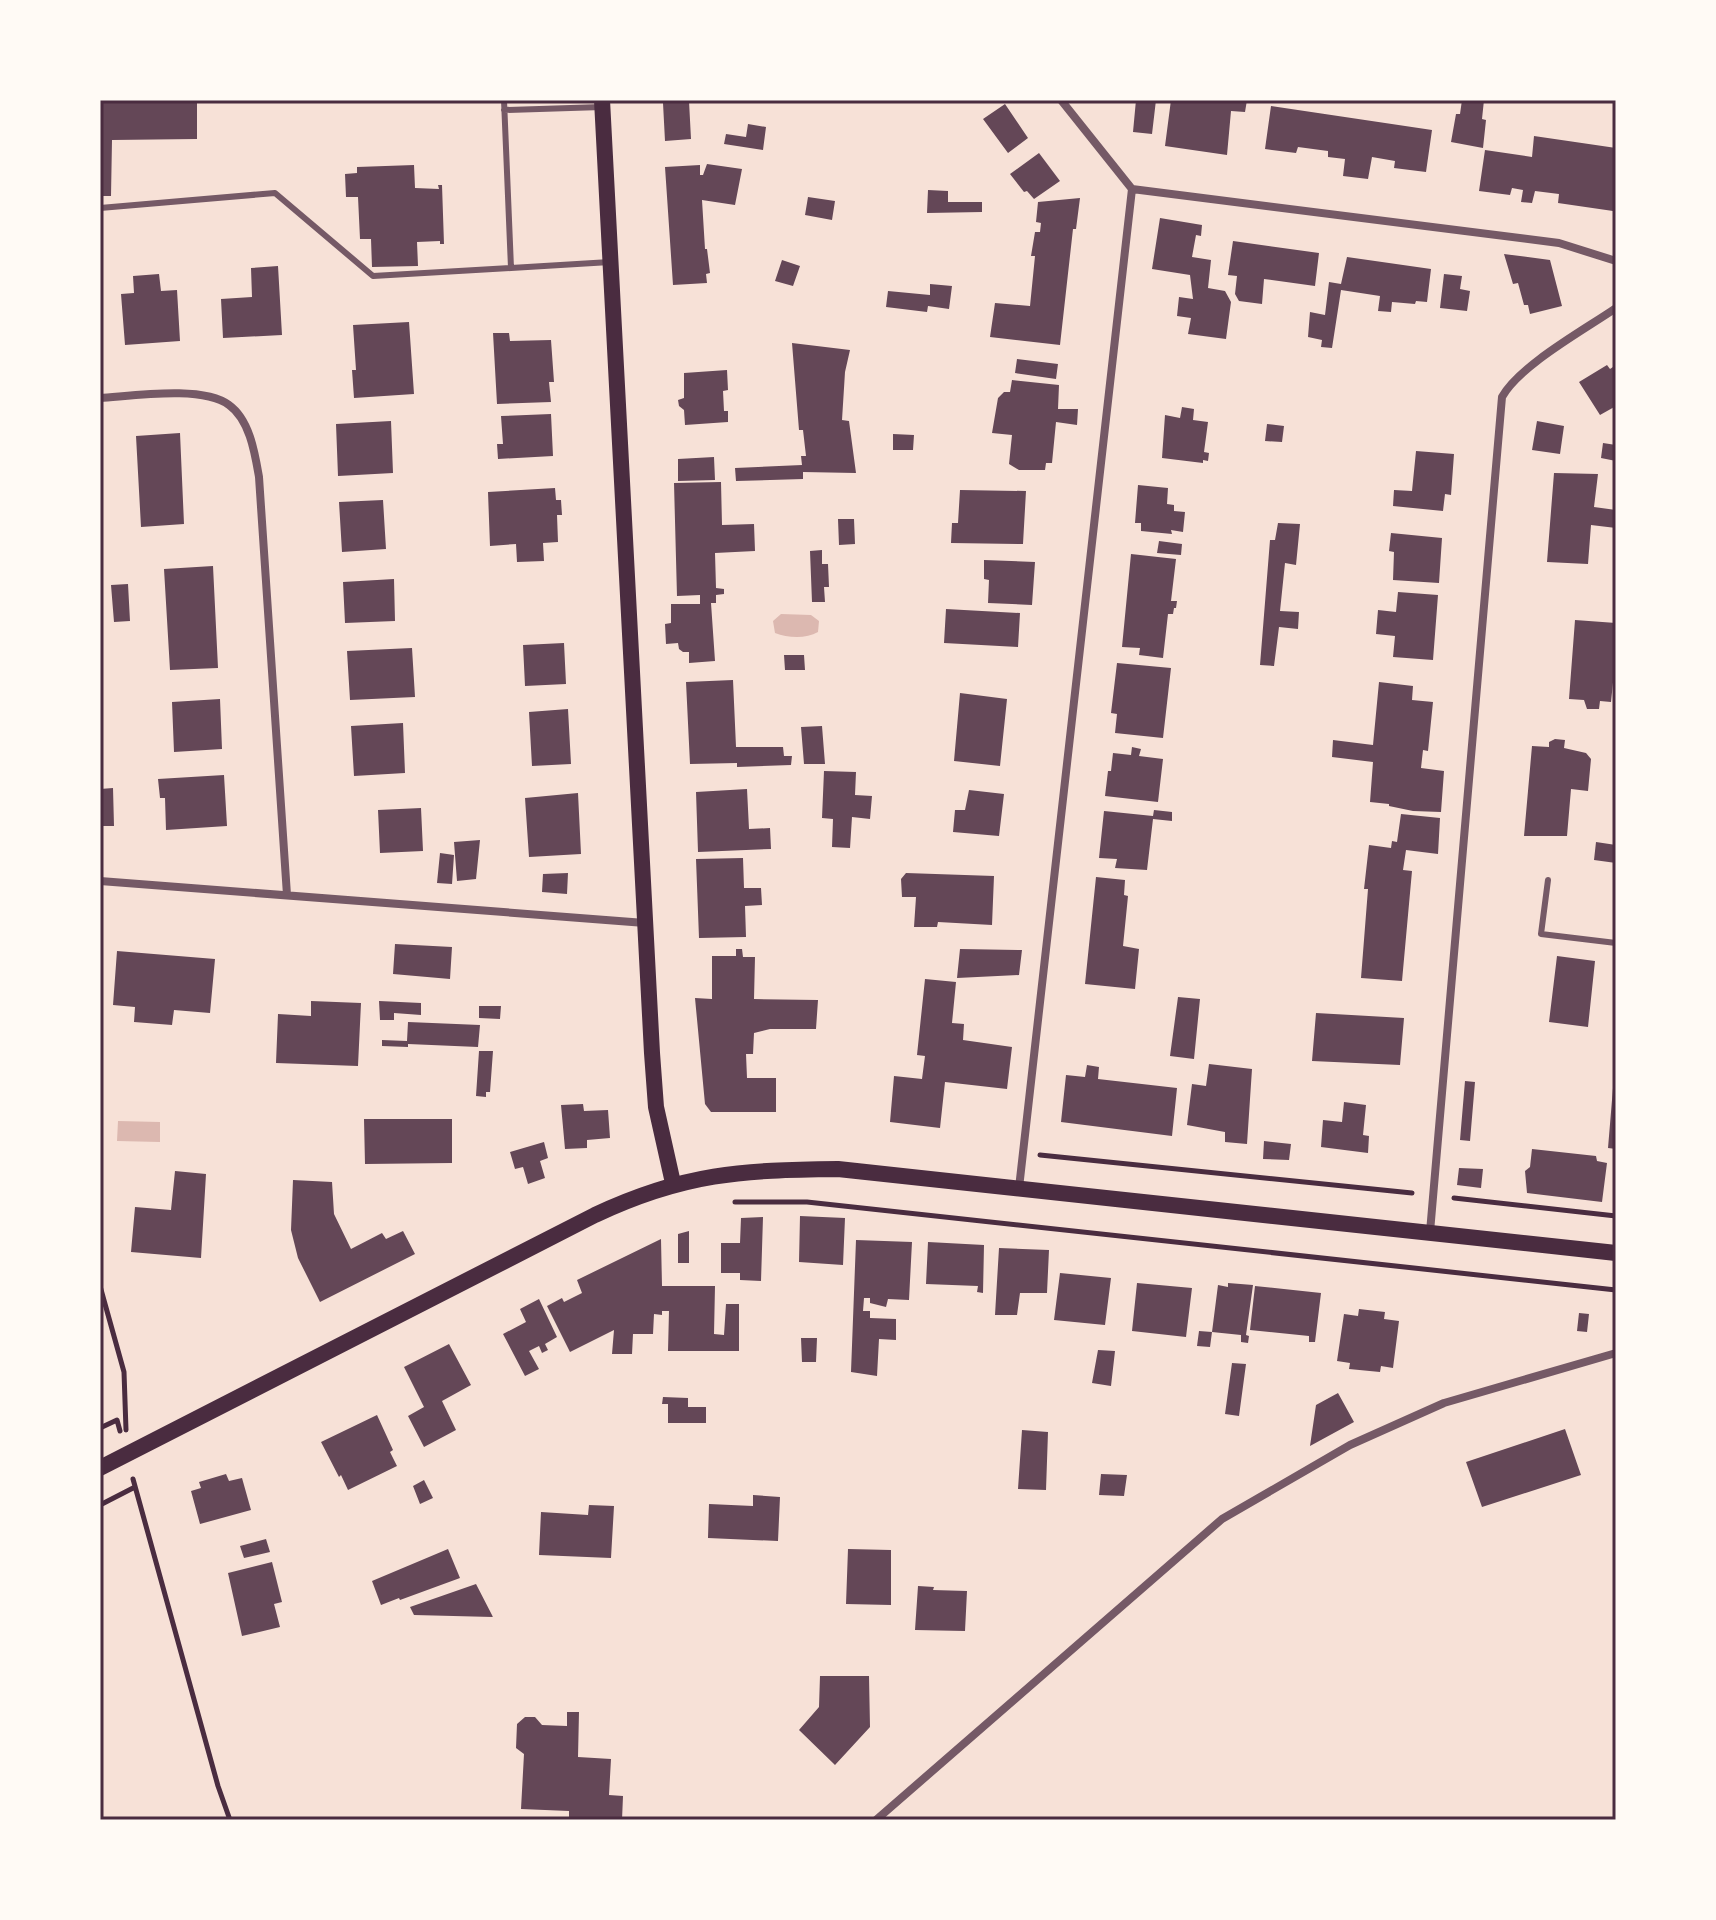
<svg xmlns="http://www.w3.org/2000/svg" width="1716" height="1920" font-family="'Titillium Web',sans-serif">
  <rect width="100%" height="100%" fill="#f7e1d7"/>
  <path fill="#dcb8b0" d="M781,614L811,615L819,621L818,632C806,639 788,638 775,633L773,621Z
    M118,1121L160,1122V1142L117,1141Z"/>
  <path fill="#644757" d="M100,100H197V139L112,140L111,196H100Z
    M1136,100H1156L1152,134L1133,132Z
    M1171,100H1247L1245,112L1231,111L1227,155L1165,146Z
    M1462,100H1484L1482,119L1486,120L1483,148L1451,142L1456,114H1460Z
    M689,101L691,139L665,141L663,103Z
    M1005,104L1028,138L1008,153L983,119Z
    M1271,106L1432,130L1426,172L1394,168L1395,161L1372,157L1368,179L1343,176L1345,159L1328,157V151L1298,147L1296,153L1265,149Z
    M748,124L766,127L763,150L724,144L726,134L746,137Z
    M1534,136L1616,148L1613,211L1558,203L1559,194L1535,191L1532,203L1521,202L1523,190L1512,188L1510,195L1479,191L1485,150L1532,157Z
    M1039,153L1060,181L1034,199L1027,191L1024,192L1010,174Z
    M707,164L742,169L735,205L702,200L705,249H707L710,273L706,274L707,283L673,285L665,167L700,165V175H703Z
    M414,165L415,188L439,189L438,185H442L444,244H440V241L417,242L418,266L372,267L371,239H360L358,197H346L345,174L357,173V167Z
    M928,190L948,191V202H982V212L927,213Z
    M808,197L835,201L832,220L805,215Z
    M1080,198L1076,229H1073L1060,345L990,337L995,303L1030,306L1035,256H1031L1035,232H1040L1041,223L1036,222L1038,202Z
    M1160,218L1202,225L1201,236L1196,235L1192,257L1211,260L1208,288L1225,291L1231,302L1226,339L1188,334L1191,318L1177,316L1179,297L1193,299L1190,275L1152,269Z
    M1233,241L1319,253L1315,286L1264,279L1262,304L1239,301L1235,294L1237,276L1228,275Z
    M1504,254L1550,260L1562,306L1530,314L1528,305H1524L1518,283L1513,284Z
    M1347,257L1431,269L1427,302L1416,301L1415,304L1392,302L1391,312L1378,311L1380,296L1341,290L1332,348L1321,347L1322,340L1308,337L1310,312L1325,315L1329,282L1341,284Z
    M782,260L800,266L793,286L775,281Z
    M278,266L282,335L223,338L221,299L252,297L251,268Z
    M159,274L161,291L177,290L180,341L125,345L121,294L134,293L133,276Z
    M1444,274L1462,276L1460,289L1470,291L1467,311L1440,308Z
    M930,284L952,286L949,309L928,306L927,312L886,307L888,291L930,295Z
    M409,322L414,394L354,398L352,370H356L353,325Z
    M493,333H509L510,341L551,340L554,382H549L551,402L497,404Z
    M792,343L850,350L845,372L842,420L849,421L856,473L803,472V479L736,481L735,468L802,465L801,456H806L803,430H799Z
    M1017,359L1058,364L1056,379L1015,373Z
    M1607,365L1610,369L1616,365V406L1600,415L1579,382Z
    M727,370L728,390L723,391L724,411H728V422L685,425L684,410L679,406L678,400L684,398V373Z
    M1012,380L1059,385L1058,409H1078L1077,425L1056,422L1052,463H1046L1045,470H1019L1009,464L1012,435L992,433L998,398L1004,392H1010Z
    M1182,407L1194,409L1193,420L1208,422L1204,452L1209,453L1208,461L1203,460V463L1162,458L1165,415L1180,418Z
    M551,414L553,456L498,459L497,444H503L501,416Z
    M391,421L393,473L338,476L336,424Z
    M1537,421L1564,426L1560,454L1532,450Z
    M1267,424L1284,426L1282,442L1265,441Z
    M180,433L184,524L141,527L136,436Z
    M893,434L914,435L913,450H893Z
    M1603,443L1616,445V461L1601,458Z
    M1416,451L1454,454L1451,495L1445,494L1443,511L1393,506L1394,490L1412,491Z
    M714,457L715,480L678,481V459Z
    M1554,473L1598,474L1594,507L1616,510V528L1591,525L1588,564L1547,562Z
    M721,482L722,525L754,524L755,551L715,553L716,588L724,589V594L716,595V603H711L715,661L689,663V652H683L679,649L678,643L666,644L665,624L671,623V604H700V595L677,596L674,483Z
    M1138,485L1168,488L1167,504L1174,505V511L1185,512L1183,532L1171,530L1172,534L1141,531V523H1135Z
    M555,488L556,500H561L562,515H557L558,542L543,543L544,561L517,562L516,544L490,546L488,492Z
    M960,490L1026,491L1023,544L951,543L952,523H958Z
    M383,500L386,549L342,552L339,502Z
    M838,519H854L855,544L839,545Z
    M1278,523L1300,524L1296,565L1285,563L1280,611L1299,612L1298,629L1279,627L1274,666L1260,665L1270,540H1275Z
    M1391,533L1442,538L1439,583L1393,580L1394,552L1389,551Z
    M1159,541L1182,544L1181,555L1157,553Z
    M822,550V564H828L829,587H824L825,602H812L810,551Z
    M1131,554L1176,559L1171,601H1177L1176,608H1174L1173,614H1168L1163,658L1139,655L1140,648L1122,647Z
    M984,560L1035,562L1032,605L988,603L989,580L984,579Z
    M213,566L218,668L170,670L164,569Z
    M394,579L395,621L345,623L343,582Z
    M128,584L130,621L114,622L111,585Z
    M1398,592L1438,595L1433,660L1393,657L1395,636L1376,634L1378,610L1396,612Z
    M946,609L1020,613L1018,647L944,643Z
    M1575,620L1616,623V653L1611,702L1600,701L1599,709H1587L1584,700L1569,699Z
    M564,643L566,684L525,686L523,645Z
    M412,648L415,697L350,700L347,651Z
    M784,655H804L805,670H785Z
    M1117,663L1171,668L1163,738L1115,733L1117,714L1111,713Z
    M733,680L736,747H783L784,756H792L791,765L737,767V763L690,764L686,682Z
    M1379,682L1413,686L1412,700L1433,702L1428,751L1423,750L1421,768L1444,771L1441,812L1413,811L1389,806V804L1370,802L1373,762L1332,757L1333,740L1373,745Z
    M960,693L1007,699L1000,766L954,761Z
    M220,699L222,749L174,752L172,702Z
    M568,709L571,764L532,766L529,712Z
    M403,723L405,773L354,776L351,726Z
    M822,726L825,764H804L801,727Z
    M1555,739L1565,740L1564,748L1586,753L1591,759L1588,791L1571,789L1567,836H1524L1532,746L1549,747V742Z
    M1132,747L1141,749L1139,756L1163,759L1158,802L1105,796L1108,771H1111L1113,753L1131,755Z
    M824,771L856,772L855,795L872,796L870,819L852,817L850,848L832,847L833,819L822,818Z
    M224,775L227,826L166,830L165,798H160L158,779Z
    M113,788L114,826H100V789Z
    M747,789L749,829L770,828L771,849L698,852L696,792Z
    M969,790L1004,794L999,836L953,832L955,810H965Z
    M578,793L581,854L529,857L525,798Z
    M421,808L423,851L380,853L378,810Z
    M1154,810L1172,812V821L1153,819L1147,870L1115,868L1117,859L1099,858L1104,811L1153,816Z
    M1401,814L1440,818L1438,854L1406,850L1403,870L1412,871L1402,981L1361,978L1368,889H1364L1369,845L1391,848L1392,841L1397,842Z
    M480,840L476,879L457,881L454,842Z
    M1596,842L1616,845V863L1594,860Z
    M440,853L454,855L452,884L437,883Z
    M743,858L744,888H761L762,905L745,906L746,937L699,938L696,859Z
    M568,873L567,894L542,892L543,874Z
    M906,873L994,876L992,925L938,922L937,927H914L916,897H902L901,879Z
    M1096,877L1125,880L1124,895L1128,896L1123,946L1139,949L1135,989L1085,984Z
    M395,944L452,947L450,979L393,974Z
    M736,949H742L743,957H755L754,999L818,1000L816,1029H770L754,1033L753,1054H746L747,1078H776V1112H711L705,1104L695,998L712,999V956H736Z
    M960,949L1022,950L1019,975L957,978Z
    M117,951L215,959L210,1013L174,1010L172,1025L134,1022L135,1007L113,1005Z
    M1557,956L1595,961L1588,1027L1549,1022Z
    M925,979L956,982L952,1023L964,1024L963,1040L1012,1047L1007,1089L945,1082L940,1128L890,1122L894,1076L922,1079L925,1056L917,1055Z
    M1178,997L1200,999L1194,1059L1170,1056Z
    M311,1001L361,1003L358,1066L276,1063L278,1014L311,1016Z
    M379,1001L421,1003V1015L394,1013V1020H380Z
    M479,1006H501L500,1019L479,1018Z
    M1316,1013L1404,1018L1400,1065L1312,1061Z
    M408,1022L480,1025L478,1047L408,1044V1047L382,1046V1040L407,1041Z
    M479,1051H493L490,1092H486V1097L476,1096Z
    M1209,1064L1252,1069L1247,1144L1225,1142V1132L1187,1125L1192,1084L1206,1086Z
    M1087,1065L1099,1067L1098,1079L1177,1088L1172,1136L1061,1122L1066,1075L1085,1077Z
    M1614,1076H1616V1149L1608,1148Z
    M1465,1081L1475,1082L1470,1141L1460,1140Z
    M1344,1102L1366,1105L1363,1135L1369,1136L1368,1153L1321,1147L1323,1120L1342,1122Z
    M583,1104L584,1111L608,1110L610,1138L587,1140V1148L565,1149L561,1105Z
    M364,1119H452V1163L365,1164Z
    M1264,1141L1291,1144L1289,1160L1263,1159Z
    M544,1142L548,1158L540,1161L545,1178L528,1184L523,1167L515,1169L510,1152Z
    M1532,1149L1596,1156L1597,1161L1607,1163L1602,1202L1527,1193L1525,1171L1530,1167Z
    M1459,1168L1483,1169L1481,1188L1457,1185Z
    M175,1171L206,1174L201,1258L131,1252L135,1207L171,1210Z
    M293,1180L332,1182L334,1214L351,1249L382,1233L386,1239L403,1231L415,1254L320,1302L298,1258L291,1230Z
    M800,1216L845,1218L843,1265L799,1262Z
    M763,1217L761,1281L740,1280V1273H721V1243H740L741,1218Z
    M689,1231V1263H678V1234Z
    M661,1239L662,1286H715L714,1334L724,1335L726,1304H739V1351H668L669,1311H662V1315L654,1314L653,1334H633L632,1354H612L614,1330L570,1352L547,1306L562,1298L564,1302L582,1293L577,1280Z
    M856,1240L912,1242L909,1300L888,1299L886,1307L870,1303V1298H864L863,1311H870V1318L896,1319V1340L879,1339L877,1376L851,1372Z
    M928,1242L984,1245L983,1293L977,1292L978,1286L926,1284Z
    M999,1248L1049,1250L1047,1293H1020L1017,1315H995Z
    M1060,1273L1111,1278L1105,1325L1054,1320Z
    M1137,1283L1192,1288L1186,1337L1132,1331Z
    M1228,1283L1253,1285L1246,1335L1249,1336L1248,1343L1241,1342V1335L1212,1332L1218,1285L1228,1287Z
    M1255,1286L1321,1293L1315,1342H1309V1336L1250,1330Z
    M539,1299L557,1337L545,1344L548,1350L542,1353L539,1346L529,1351L539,1369L525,1376L503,1334L526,1322L520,1309Z
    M1359,1309L1385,1312L1384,1319L1399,1321L1393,1368L1381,1366L1380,1372L1349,1369L1350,1363L1337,1361L1344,1314L1358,1316Z
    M1579,1313L1589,1314L1587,1332L1577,1331Z
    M1199,1331L1212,1332L1210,1347L1197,1346Z
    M801,1338H817L816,1362H802Z
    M449,1344L471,1385L442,1401L456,1430L424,1447L408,1416L424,1407L404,1367Z
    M1098,1350L1115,1351L1111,1386L1092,1383Z
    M1232,1363L1246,1364L1239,1416L1225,1414Z
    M1338,1393L1354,1422L1310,1446L1316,1405Z
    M663,1397L688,1398V1407H706V1423H668V1404H662Z
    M377,1415L393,1450L390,1452L397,1466L348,1490L341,1475L339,1477L321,1442Z
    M1565,1429L1581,1475L1482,1507L1466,1462Z
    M1022,1430L1048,1432L1046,1490L1018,1489Z
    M226,1474L229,1481L242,1478L251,1510L200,1524L191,1491L201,1488L199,1482Z
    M1101,1474L1127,1475L1124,1496L1099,1495Z
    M424,1480L433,1498L420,1504L413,1486Z
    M753,1495L780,1497L778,1541L708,1538L709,1504L753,1506Z
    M589,1505L614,1506L611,1558L539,1555L541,1512L588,1515Z
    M266,1539L270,1552L244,1558L240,1546Z
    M448,1549L460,1578L400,1600L399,1598L381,1605L372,1581Z
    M848,1549L891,1550V1605L846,1604Z
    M272,1562L282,1602L274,1604L280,1627L242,1636L228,1573Z
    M476,1584L493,1617L414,1615L410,1607Z
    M918,1586L934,1587L933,1590L967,1591L965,1631L915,1630Z
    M820,1676H869L870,1727L835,1765L799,1730L819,1707Z
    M567,1712H579L578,1757L611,1759L609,1795L623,1796L622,1820H569V1811L521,1809L524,1754L516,1748L517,1724L525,1717H535L542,1725L567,1726Z"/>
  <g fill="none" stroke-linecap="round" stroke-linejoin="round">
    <path stroke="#4a2c40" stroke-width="5" d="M1040,1155L1412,1193
      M1454,1198L1616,1216
      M735,1202H807L1616,1290
      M100,1286L124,1372L126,1430
      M100,1428L117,1420L120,1431
      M133,1479L218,1786L230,1820
      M100,1505L135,1487"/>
    <path stroke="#755966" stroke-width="6" d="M504,100L511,268L610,262
      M504,110L602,107
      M100,208L275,193L373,276L511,268
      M1548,880L1541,934L1616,943"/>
    <path stroke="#755966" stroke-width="8" d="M1061,100L1132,189L1559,243L1616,261
      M100,398C132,396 203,385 229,405C250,420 255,454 259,477L287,895
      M100,881L645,923
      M1019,1188L1132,189
      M1430,1232L1502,397C1520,365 1584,330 1616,308
      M876,1820L1222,1519L1350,1445L1444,1403L1616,1353"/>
    <path stroke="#4a2c40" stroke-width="16" d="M602,100L652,1053L656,1107L673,1183
      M100,1468L595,1215C684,1173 742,1170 838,1169L1616,1253"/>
  </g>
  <rect width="1716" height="1920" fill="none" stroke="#fffaf5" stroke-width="204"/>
  <rect x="102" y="102" width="1512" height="1716" fill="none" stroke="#4a2c40" stroke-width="3"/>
</svg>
